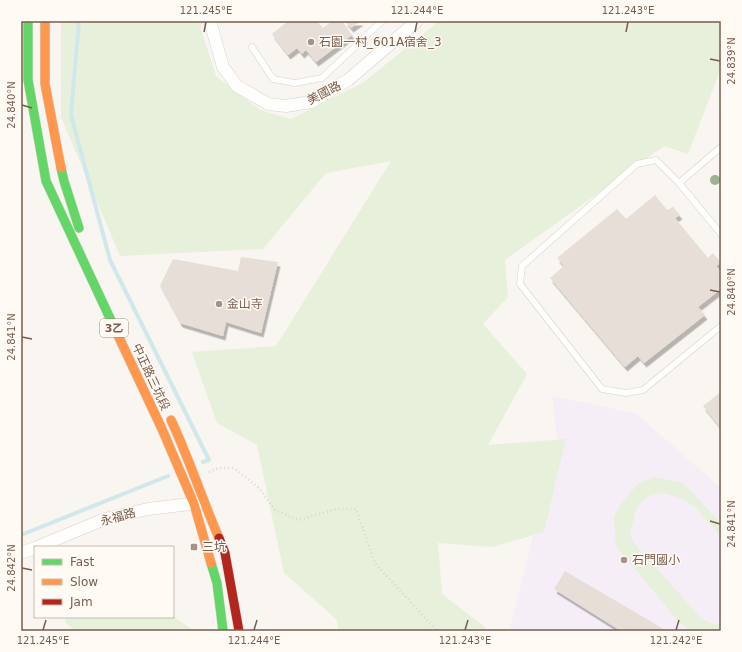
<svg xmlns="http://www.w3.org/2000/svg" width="742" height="652" font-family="'DejaVu Sans','Noto Sans TC',sans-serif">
  <defs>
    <filter id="shadow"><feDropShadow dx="2.5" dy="4.5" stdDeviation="0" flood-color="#0004"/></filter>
  </defs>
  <rect width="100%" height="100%" fill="#f9f5f0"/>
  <path fill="#f6eef6" d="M552,396L635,413L721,488V631H509L557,439Z"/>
  <path fill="#e7f0db" d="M61,21H202L201,29L216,76L260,110L291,119L364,82L439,21H721V68L688,154L664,146L505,260L508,297L483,324L527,374L488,445L566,439L544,532L492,547L438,543L442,594L485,627L484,631H339L336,619L284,573L257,445L217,423L192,352L276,346L391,161L326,173L263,249L120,256L61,117Z
    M653,477L683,483L721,523V536L694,506L678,497L663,493L649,496L641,502L635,512L630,535L634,543L702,619L717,625L721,624V631H690L678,621L616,546L614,517L621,503L638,484Z
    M173,616L194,631H75L65,622L67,617Z"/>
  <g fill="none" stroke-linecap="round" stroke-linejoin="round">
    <path stroke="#d0e8ea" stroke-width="4" d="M79,21L71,115L110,260L209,460L203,462
      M21,535L168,476"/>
  </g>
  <path fill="#e6ded7" filter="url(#shadow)" d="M288,21H317L323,28L332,21H342L352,35L316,62L306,50L302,54L297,48L288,55L272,34Z
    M345,21H361L351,28Z
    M655,195L667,210L673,207L680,215L675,218L708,258L713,253L721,263L716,266L721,272V289L698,307L705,315L644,363L638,356L625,367L550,278L564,266L557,258L617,209L626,219Z
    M241,257L278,262L261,333L226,322L223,336L180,323L160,286L173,259L238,271Z
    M721,392V426L720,427L703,406Z
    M565,571L667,631H621L554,589Z"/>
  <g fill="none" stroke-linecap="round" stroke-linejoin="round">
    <g stroke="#d7d1cb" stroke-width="7">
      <path id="lane" d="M252,47L273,79L295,83L322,78L382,21
        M721,147L679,183L721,234
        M679,183L656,160L637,164L522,266L520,284L602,389L626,393L643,390L721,326"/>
    </g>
    <g stroke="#d7d1cb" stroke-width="13">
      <path id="street" d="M210,21L223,67L237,86L268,104L286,106L311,102L348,80L417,21
        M37,547L105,519L148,509L199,503
        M21,553L35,548"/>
    </g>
    <g stroke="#dad1cc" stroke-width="10">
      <path id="fast" d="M28,21V80L46,181L115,329
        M61,168L64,181L79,228
        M211,563L217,583L223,631"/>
    </g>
    <g stroke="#dad1cc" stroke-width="10">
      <path id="slow" d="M45,21V84L61,168
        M115,329L162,429L194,504L211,563
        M171,420C189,458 202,499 219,538"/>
    </g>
    <g stroke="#dad1cc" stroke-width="10">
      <path id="jam" d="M219,538L225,553L239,631"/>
    </g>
    <path stroke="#dcd5d0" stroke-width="2.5" stroke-dasharray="1 3" stroke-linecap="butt" d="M209,472L219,468H234L260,489L275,510L299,520L336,509H356L375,563L437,631"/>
    <use href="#lane" stroke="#fefefd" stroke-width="6"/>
    <use href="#street" stroke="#fefefd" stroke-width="12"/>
    <use href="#fast" stroke="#63d668" stroke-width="9"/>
    <use href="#slow" stroke="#ff974d" stroke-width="9"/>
    <use href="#jam" stroke="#b3261e" stroke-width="9"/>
  </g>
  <circle fill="#9eb190" cx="715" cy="180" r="5"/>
  <path fill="none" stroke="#7a5c4d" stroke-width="1.5" d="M204,32L206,22M415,32L417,22M626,32L628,22M710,59L720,61M22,105L32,108M710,290L720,292M22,337L32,339M710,521L720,524M22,568L32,570M43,630L46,620M254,630L257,620M465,630L468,620M676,630L679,620"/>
  <g fill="#a69286" stroke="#fffaf3" stroke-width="1.5">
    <circle cx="311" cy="42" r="4"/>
    <circle cx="219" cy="304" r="4"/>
    <rect x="190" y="543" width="8" height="8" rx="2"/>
    <circle cx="624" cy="560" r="4"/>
  </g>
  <g text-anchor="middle" stroke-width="3" stroke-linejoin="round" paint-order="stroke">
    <rect fill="#fffaf3" stroke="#a28b7f" stroke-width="1" x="100" y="319" width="28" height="18" rx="3"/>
    <g font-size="11" font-weight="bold" fill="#7a5c4d">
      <text x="114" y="332">3乙</text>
    </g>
    <g font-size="12" fill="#7a5c4d" stroke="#fffaf3" text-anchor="start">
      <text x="319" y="46">石園一村_601A宿舍_3</text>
      <text x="227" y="308">金山寺</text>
      <text x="202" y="551">三坑</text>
      <text x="632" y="564">石門國小</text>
    </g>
    <g font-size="12" fill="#7a5c4d" stroke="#fffaf3">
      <text transform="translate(324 93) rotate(-27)" y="4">美國路</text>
      <text transform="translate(151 377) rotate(65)" y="4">中正路三坑段</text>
      <text transform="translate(118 517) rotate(-15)" y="4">永福路</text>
    </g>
  </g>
  <rect width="742" height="652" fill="none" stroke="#fffaf3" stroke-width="44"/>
  <rect x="34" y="546" width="140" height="72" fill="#fffaf3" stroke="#cabbb1"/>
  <rect x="42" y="559" width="20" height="6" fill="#63d668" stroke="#cabbb1"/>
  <text x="70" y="566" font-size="12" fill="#7a5c4d">Fast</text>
  <rect x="42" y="579" width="20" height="6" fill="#ff974d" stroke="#cabbb1"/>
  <text x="70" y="586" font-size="12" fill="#7a5c4d">Slow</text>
  <rect x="42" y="599" width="20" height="6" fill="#b3261e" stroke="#cabbb1"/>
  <text x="70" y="606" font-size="12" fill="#7a5c4d">Jam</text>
  <rect x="22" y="22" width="698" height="608" fill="none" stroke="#7a5c4d" stroke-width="1.5"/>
  <g font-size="10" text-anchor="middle" fill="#7a5c4d">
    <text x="206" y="14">121.245°E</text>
    <text x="417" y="14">121.244°E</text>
    <text x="628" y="14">121.243°E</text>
    <text transform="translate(731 61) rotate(-90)" y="4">24.839°N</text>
    <text transform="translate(11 105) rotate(-90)" y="4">24.840°N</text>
    <text transform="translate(731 292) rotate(-90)" y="4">24.840°N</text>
    <text transform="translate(11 337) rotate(-90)" y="4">24.841°N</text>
    <text transform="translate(731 524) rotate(-90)" y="4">24.841°N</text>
    <text transform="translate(11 568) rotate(-90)" y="4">24.842°N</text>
    <text x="43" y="644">121.245°E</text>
    <text x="254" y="644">121.244°E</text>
    <text x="465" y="644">121.243°E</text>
    <text x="676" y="644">121.242°E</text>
  </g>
</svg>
